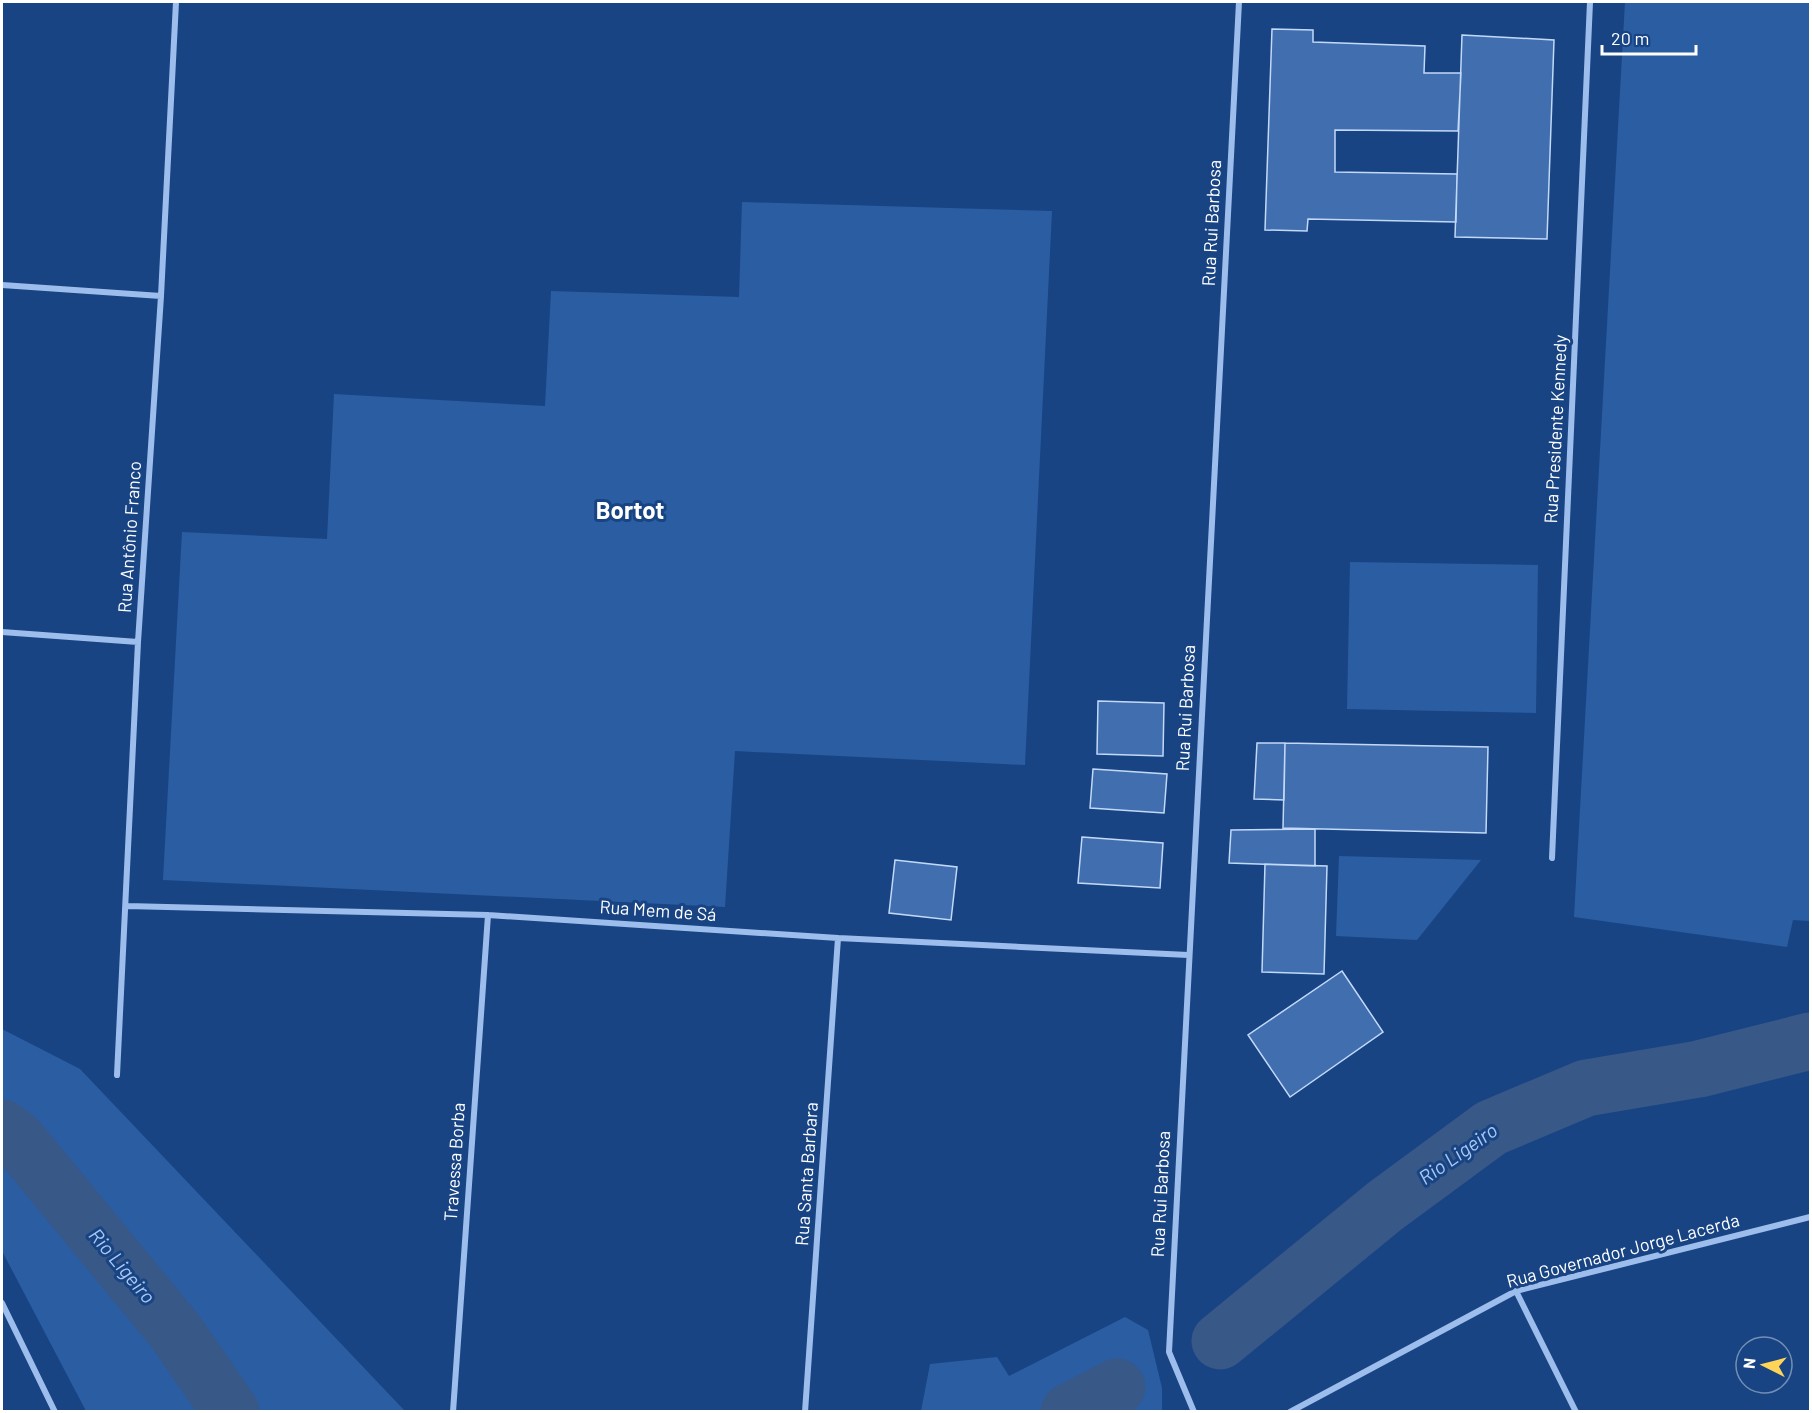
<svg xmlns="http://www.w3.org/2000/svg" width="1812" height="1413" font-family="Barlow,sans-serif">
  <rect width="100%" height="100%" fill="#184484"/>
  <path fill="#2b5da3" d="M1625,2H1810V921L1793,920L1787,947L1574,917Z
    M742,202L1052,211L1025,765L735,751L725,907L163,880L182,532L327,539L334,394L545,406L551,291L739,297Z
    M1350,562L1538,565L1536,713L1347,709Z
    M1339,856L1481,860L1417,940L1336,936Z
    M2,1029L80,1069L405,1411H86L2,1251Z
    M1125,1317L1148,1330L1162,1388V1411H921L930,1364L997,1357L1009,1376Z"/>
  <g fill="none" stroke-linecap="round" stroke-linejoin="round">
    <path stroke="#385888" stroke-width="57" d="M2,1128L17,1139L175,1331L231,1412
      M1220,1341L1385,1206L1491,1128L1586,1088L1699,1069L1810,1041
      M1069,1412L1117,1387"/>
  </g>
  <path fill="#416eae" stroke="#c2d9f9" stroke-width="1.5" d="M1272,29L1313,30V42L1425,46L1424,73H1461L1458,131L1335,130V172L1457,174L1456,222L1308,219L1307,231L1265,230Z
    M1462,35L1554,40L1547,239L1455,237Z
    M1098,701L1164,703L1163,756L1097,754Z
    M1257,743H1285L1284,800L1254,799Z
    M1285,743L1488,747L1486,833L1283,828Z
    M1093,769L1167,774L1164,813L1090,808Z
    M1315,829V866L1229,863L1231,830Z
    M1082,837L1163,843L1160,888L1078,883Z
    M895,860L957,867L951,920L889,913Z
    M1265,864L1327,866L1324,974L1262,972Z
    M1342,971L1383,1032L1290,1097L1248,1035Z"/>
  <g fill="none" stroke-linecap="round" stroke-linejoin="round">
    <path stroke="#9dbeec" stroke-width="6" d="M2,285L161,296
      M2,632L138,642
      M1552,858L1590,2
      M127,906L488,915L838,938L1188,955
      M117,1075L138,642L161,296L176,2
      M1516,1291L1576,1412
      M2,1303L55,1412
      M453,1412L488,915
      M805,1412L838,938
      M1194,1412L1169,1352L1239,2
      M1290,1412L1516,1291L1810,1217"/>
  </g>
  <g text-anchor="middle" stroke-width="6" stroke-linejoin="round" paint-order="stroke">
    <g font-size="18" fill="#fff" stroke="#184484">
      <text transform="translate(1212 223) rotate(-87)" y="6">Rua Rui Barbosa</text>
      <text transform="translate(1556 429) rotate(-87)" y="6">Rua Presidente Kennedy</text>
      <text transform="translate(130 537) rotate(-86)" y="6">Rua Antônio Franco</text>
      <text transform="translate(1186 708) rotate(-87)" y="6">Rua Rui Barbosa</text>
      <text transform="translate(658 911) rotate(4)" y="6">Rua Mem de Sá</text>
      <text transform="translate(455 1162) rotate(-86)" y="6">Travessa Borba</text>
      <text transform="translate(807 1174) rotate(-86)" y="6">Rua Santa Barbara</text>
      <text transform="translate(1161 1194) rotate(-87)" y="6">Rua Rui Barbosa</text>
      <text transform="translate(1623 1251) rotate(-15)" y="6">Rua Governador Jorge Lacerda</text>
    </g>
    <g font-size="20" font-style="italic" fill="#a9c9f4" stroke="#184484">
      <text transform="translate(1458 1154) rotate(-35)" y="7">Rio Ligeiro</text>
      <text transform="translate(122 1266) rotate(50)" y="7">Rio Ligeiro</text>
    </g>
    <g font-size="24" font-weight="bold" fill="#fff" stroke="#184484">
      <text x="630" y="519">Bortot</text>
    </g>
  </g>
  <rect width="1812" height="1413" fill="none" stroke="#ffffff" stroke-width="6"/>
  <g transform="translate(1764 1365) rotate(276)"><circle r="28" fill="#184484" stroke="#748fb5" stroke-width="1.5"/>
  <path d="M0-4.5L10 22L0 15L-10 22Z" fill="#ffd458"/>
  <text y="-9" font-size="16" font-weight="bold" text-anchor="middle" fill="#ffffff">N</text>
  </g>
  <path d="M1602 45v9h94v-9" fill="none" stroke="#ffffff" stroke-width="3"/>
  <text x="1611" y="45" font-size="18" fill="#ffffff" stroke="#184484" stroke-width="4.5" paint-order="stroke">20 m</text>
</svg>
